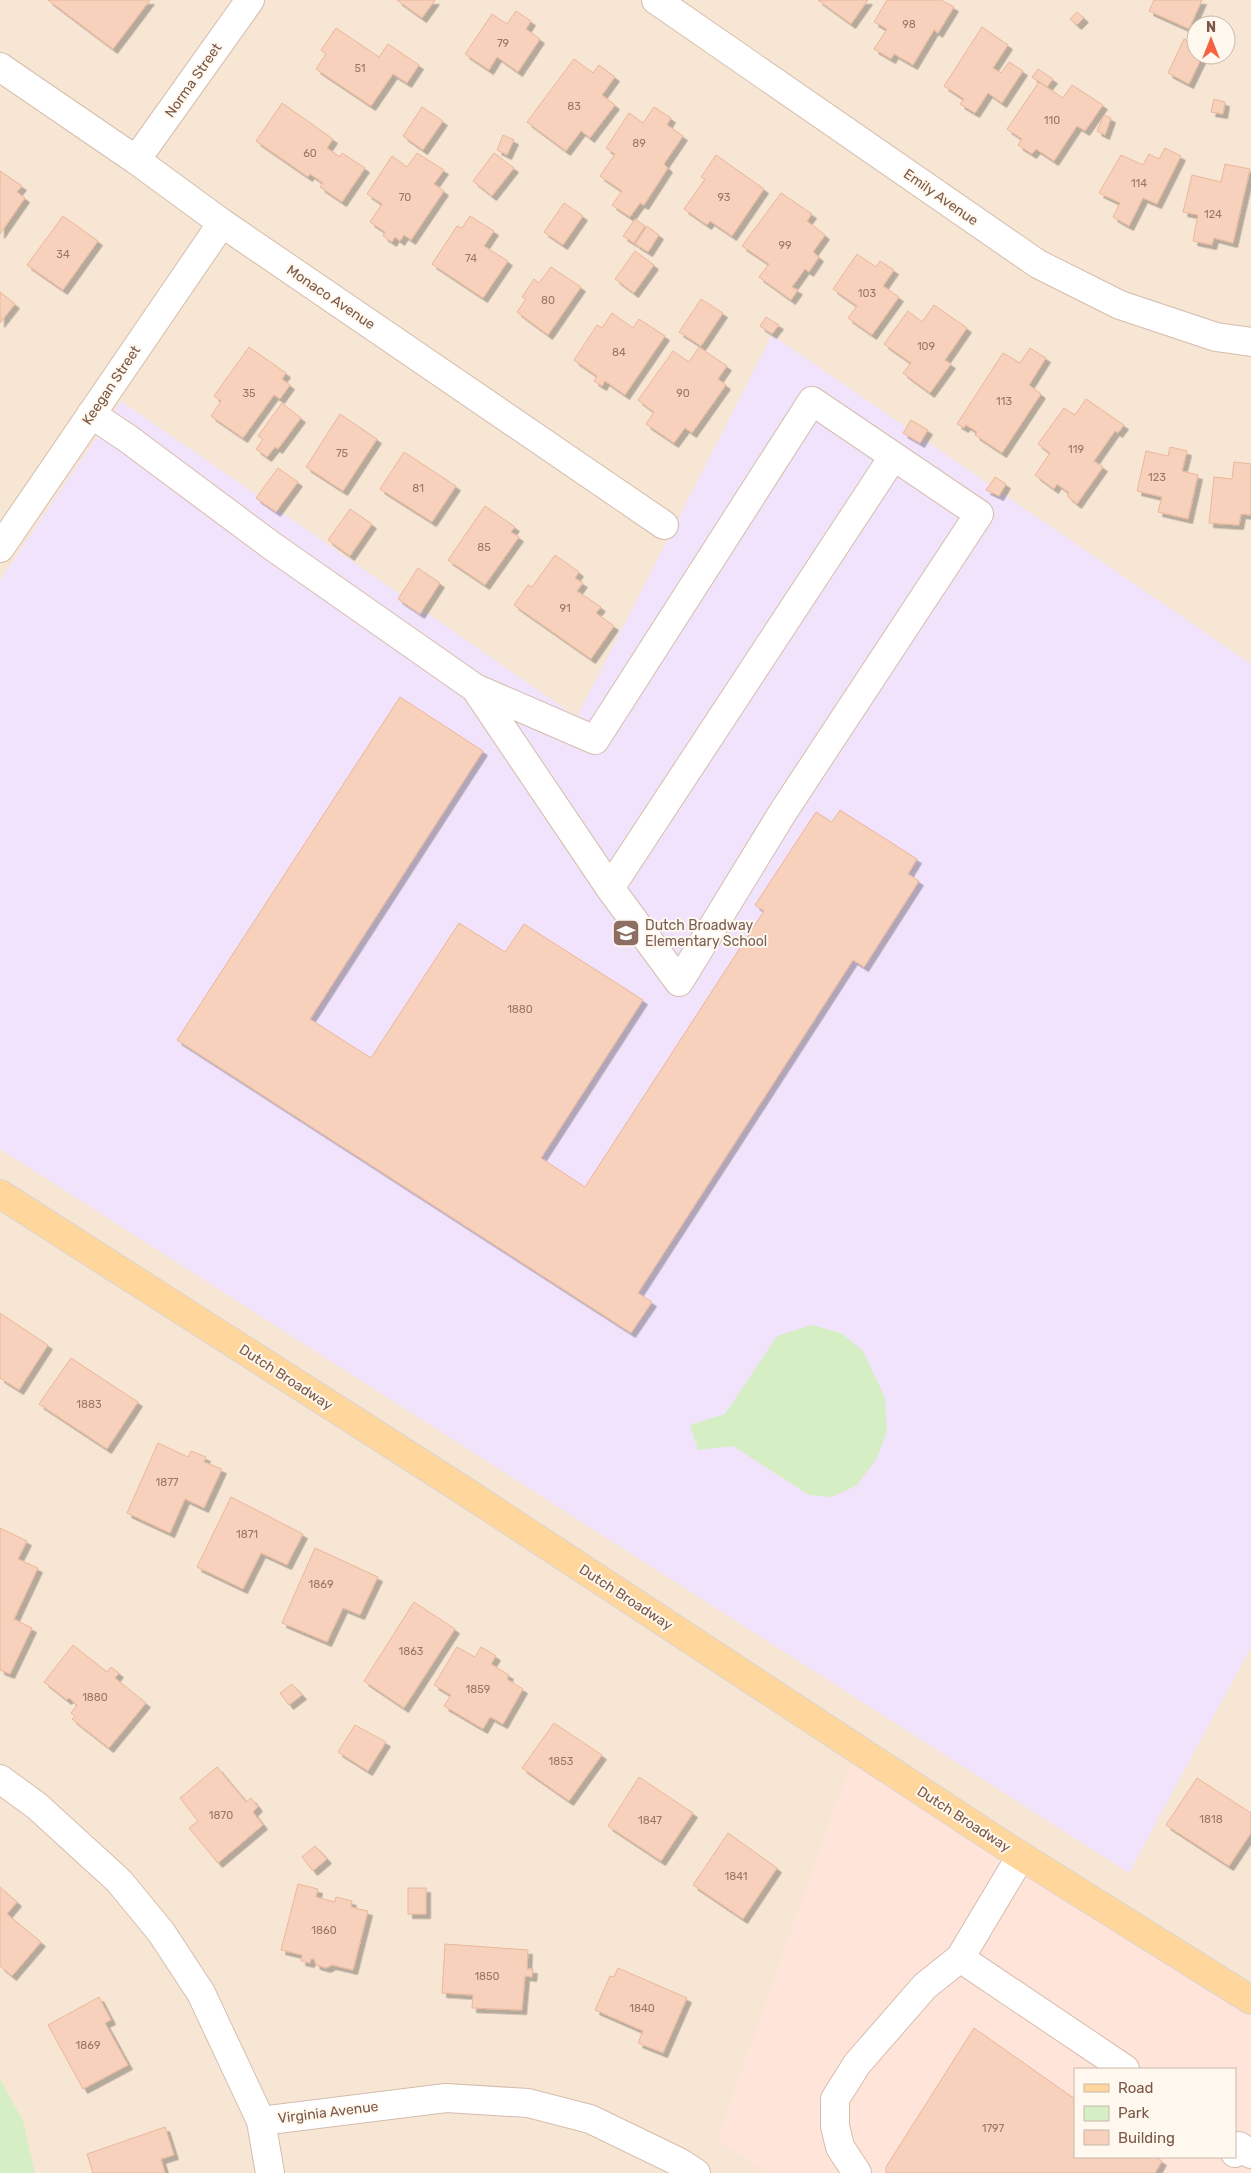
<svg xmlns="http://www.w3.org/2000/svg" width="1251" height="2173" font-family="Rubik,sans-serif">
  <defs>
    <filter id="shadow"><feDropShadow dx="4.5" dy="4.5" stdDeviation="0" flood-color="#0004"/></filter>
  </defs>
  <rect width="100%" height="100%" fill="#fef4e6"/>
  <path fill="#f7e6d4" fill-rule="evenodd" d="M0,0H1251V2173H0ZM1196,25H1226V55H1196ZM1075,2069H1235V2157H1075Z"/>
  <path fill="#ffe4da" fill-rule="evenodd" d="M852,1759L1251,2013V2173H768L717,2140ZM1075,2069H1235V2157H1075Z"/>
  <path fill="#f1e3fb" d="M772,335L1251,664V1647L1129,1873L0,1149V580L121,401L577,717Z"/>
  <path fill="#d6eec3" d="M812,1325L841,1333L863,1351L885,1398L887,1431L877,1458L856,1486L831,1497L809,1495L733,1446L698,1450L690,1425L725,1414L777,1336Z
    M0,2079L23,2121L35,2173H0Z"/>
  <path fill="#f7d1bb" stroke="#ebb69a" filter="url(#shadow)" d="M48,0H150L113,49Z
    M397,0H435L422,18Z
    M818,0H868L851,24Z
    M887,0H941L954,7L938,33L934,30L913,65L894,54L891,59L874,49L887,29L874,22Z
    M1154,0H1202L1189,29L1149,11Z
    M516,11L531,21L526,29L540,39L518,72L497,57L489,70L465,54L492,14L507,24Z
    M1077,12L1084,18L1077,25L1070,19Z
    M982,27L1008,45L993,68L1001,73L1009,62L1023,71L1002,103L988,93L975,113L960,104L964,99L944,86Z
    M336,28L379,57L388,44L419,65L407,83L393,74L371,106L316,69L326,54L321,50Z
    M1184,39L1196,45V55H1203L1189,84L1168,73Z
    M574,59L593,73L599,65L615,77L602,95L615,105L590,138L581,131L566,151L527,122Z
    M1038,69L1053,79L1047,87L1032,77Z
    M1039,82L1063,98L1072,85L1103,105L1085,131L1077,126L1054,161L1036,149L1032,154L1018,145L1022,139L1007,129Z
    M1214,99L1225,102L1223,114L1211,112Z
    M282,103L333,139L327,148L340,157L342,153L365,168L342,202L320,187L323,183L310,174L308,177L256,141Z
    M422,107L443,121L423,150L403,136Z
    M654,107L671,118L667,125L683,136L664,164L668,168L644,205L640,203L630,217L612,205L622,191L600,176L615,154L606,148L629,113L643,123Z
    M1104,115L1111,118L1105,135L1097,131Z
    M503,135L514,140L507,155L497,150Z
    M1165,148L1181,156L1157,204L1143,198L1129,226L1113,217L1120,203L1099,193L1121,155L1143,165L1149,154L1159,159Z
    M417,153L444,170L434,184L444,191L411,240L404,235L400,241L395,237L392,242L383,236L385,232L370,222L382,204L367,194L392,156L407,167Z
    M494,153L514,168L492,196L473,181Z
    M716,155L764,189L732,236L710,221L707,225L684,209L705,179L701,177Z
    M1225,164L1250,169L1233,243L1214,238L1212,245L1193,241L1198,215L1183,212L1192,175L1221,182Z
    M0,171L22,186L17,192L25,198L0,234Z
    M781,193L812,214L807,221L825,235L813,252L819,257L809,272L805,269L792,287L798,290L791,300L759,277L769,264L742,246Z
    M564,203L583,216L563,245L544,232Z
    M63,216L98,241L63,290L27,265Z
    M470,216L494,231L484,246L508,261L483,298L432,264L457,226L462,228Z
    M635,219L645,226L634,243L623,236Z
    M647,226L659,235L648,252L635,244Z
    M635,251L654,265L634,293L615,279Z
    M857,254L876,267L880,261L894,270L883,286L899,297L872,335L848,318L857,306L833,289Z
    M551,267L581,287L548,335L517,312L526,299L522,297L534,279L539,283Z
    M0,292L15,304L0,323Z
    M701,299L723,313L701,346L679,332Z
    M934,305L967,328L945,360L951,364L930,393L903,373L911,363L884,344L908,311L922,322Z
    M612,313L633,328L639,319L665,336L625,395L605,381L602,386L594,381L597,376L574,360L597,325L602,328Z
    M766,317L779,325L772,334L760,326Z
    M249,347L286,373L282,379L290,385L280,399L274,395L243,438L211,416L221,401L214,396Z
    M699,347L727,366L718,379L726,385L692,433L685,428L674,443L646,424L654,412L638,400L673,351L689,362Z
    M1030,348L1046,358L1029,385L1041,394L1002,453L975,435L977,432L966,425L964,428L957,424L1003,353L1020,363Z
    M1086,399L1124,425L1118,433L1115,431L1094,461L1103,467L1077,504L1067,496L1069,493L1057,484L1054,489L1035,475L1050,453L1038,444L1064,408L1075,415Z
    M282,403L301,418L278,449L275,447L267,457L256,449L263,439L258,436Z
    M340,414L377,439L343,491L306,467Z
    M911,420L928,430L920,443L903,433Z
    M1170,447L1187,451L1182,471L1198,475L1188,519L1158,512L1162,497L1137,491L1146,451L1168,456Z
    M404,452L456,486L432,522L380,489Z
    M1234,462L1251,464V515L1241,514L1239,525L1209,523L1214,477L1232,479Z
    M278,468L298,482L276,512L256,498Z
    M995,477L1006,484L999,496L986,490Z
    M485,506L515,527L511,532L519,537L485,585L448,560Z
    M350,509L372,524L350,556L328,540Z
    M555,555L579,572L575,578L583,583L577,591L601,607L596,613L614,626L591,659L514,605L528,585L532,587Z
    M418,568L440,583L420,614L398,599Z
    M400,697L483,751L310,1019L371,1058L459,923L505,952L524,924L643,1000L541,1158L585,1187L764,911L755,905L816,812L832,822L840,810L917,859L908,874L919,881L864,967L853,960L638,1293L652,1302L631,1333L177,1040Z
    M0,1313L48,1345L19,1390L0,1378Z
    M71,1358L138,1402L107,1449L39,1404Z
    M158,1443L188,1457L191,1451L206,1457L204,1462L222,1469L204,1508L185,1499L170,1533L127,1513Z
    M231,1497L303,1534L287,1565L261,1553L243,1589L197,1567Z
    M0,1528L27,1541L18,1559L38,1568L14,1619L32,1628L10,1674L0,1670Z
    M315,1548L378,1577L360,1615L343,1608L327,1642L282,1623Z
    M414,1602L455,1629L404,1708L364,1681Z
    M73,1645L107,1672L111,1667L119,1673L115,1678L146,1703L109,1748L72,1719L75,1716L71,1713L77,1705L69,1698L67,1700L44,1682Z
    M457,1647L475,1657L481,1647L496,1656L491,1664L509,1675L507,1679L523,1689L503,1724L490,1717L483,1729L444,1706L451,1695L434,1685Z
    M292,1684L302,1695L289,1705L280,1693Z
    M554,1723L602,1755L569,1801L522,1768Z
    M355,1725L386,1742L368,1771L338,1752Z
    M217,1767L246,1802L251,1798L258,1807L253,1812L263,1825L218,1863L189,1828L198,1821L180,1798Z
    M639,1777L693,1813L661,1861L608,1826Z
    M1197,1778L1251,1813V1833L1229,1866L1166,1825Z
    M728,1833L777,1868L743,1919L693,1885Z
    M315,1846L327,1859L313,1871L302,1857Z
    M298,1884L318,1889L316,1897L335,1902L336,1897L352,1901L351,1907L368,1911L353,1970L332,1965L326,1968L316,1965L314,1959H311L310,1963L301,1961L302,1955L281,1950Z
    M0,1887L17,1902L7,1914L41,1942L12,1976L0,1966Z
    M408,1888H426V1914H408Z
    M445,1944L528,1950L527,1969H533L532,1977L525,1976L522,2010L472,2008L473,1995L442,1993Z
    M618,1968L687,1998L663,2053L638,2043L643,2031L595,2010L610,1976L614,1977Z
    M99,1997L111,2020L105,2023L128,2065L83,2089L48,2025Z
    M974,2028L1075,2099V2157H1156L1162,2161L1155,2173H886V2167Z
    M165,2127L174,2155L161,2159L165,2173H93L87,2154Z"/>
  <g fill="none" stroke-linecap="round" stroke-linejoin="round">
    <g stroke="#d5bdad" stroke-width="30">
      <path id="minor" d="M656,0L1038,264L1120,305L1216,337L1251,342
        M0,67L136,160L222,223L664,525
        M136,160L250,0
        M812,401L979,514L783,812L679,982L610,888L475,688L595,740Z
        M91,414L127,438L272,546L475,688
        M0,548L222,223
        M610,888L893,457
        M0,1779L37,1806L119,1881L161,1932L201,1993L261,2121L270,2173
        M960,1958L1125,2069
        M261,2121L446,2098L528,2103L590,2119L679,2162L696,2173
        M1235,2153L1239,2146L1251,2154
        M857,2173L840,2147L835,2126V2099L857,2064L925,1986L960,1958L1021,1856"/>
    </g>
    <g stroke="#ddd4cf" stroke-width="30">
      <path id="major" d="M0,1194L466,1492L1005,1846L1251,2000"/>
    </g>
    <use href="#minor" stroke="#fff" stroke-width="28"/>
    <use href="#major" stroke="#ffd79d" stroke-width="28"/>
  </g>
  <defs>
    <g id="school-square" transform="scale(1.4375)"><rect x="-9" y="-9" width="18" height="18" rx="4" fill="#8d6e63" stroke="#fff8ef"/><path d="M0-5L7-2L0 1L-7-2ZM-4 1L0 2.5L4 1V4Q0 6-4 4Z" fill="#fff"/></g>
  </defs>
  <g fill-rule="evenodd">
    <use href="#school-square" x="626" y="933"/>
  </g>
  <g text-anchor="middle" stroke-width="4" stroke-linejoin="round" paint-order="stroke">
    <g font-size="11" fill="#9a7664">
      <text x="909" y="28">98</text>
      <text x="503" y="47">79</text>
      <text x="360" y="72">51</text>
      <text x="574" y="110">83</text>
      <text x="1052" y="124">110</text>
      <text x="639" y="147">89</text>
      <text x="310" y="157">60</text>
      <text x="1139" y="187">114</text>
      <text x="405" y="201">70</text>
      <text x="724" y="201">93</text>
      <text x="1213" y="218">124</text>
      <text x="785" y="249">99</text>
      <text x="63" y="258">34</text>
      <text x="471" y="262">74</text>
      <text x="867" y="297">103</text>
      <text x="548" y="304">80</text>
      <text x="926" y="350">109</text>
      <text x="619" y="356">84</text>
      <text x="249" y="397">35</text>
      <text x="683" y="397">90</text>
      <text x="1004" y="405">113</text>
      <text x="1076" y="453">119</text>
      <text x="342" y="457">75</text>
      <text x="1157" y="481">123</text>
      <text x="418" y="492">81</text>
      <text x="484" y="551">85</text>
      <text x="565" y="612">91</text>
      <text x="520" y="1013">1880</text>
      <text x="89" y="1408">1883</text>
      <text x="167" y="1486">1877</text>
      <text x="247" y="1538">1871</text>
      <text x="321" y="1588">1869</text>
      <text x="411" y="1655">1863</text>
      <text x="478" y="1693">1859</text>
      <text x="95" y="1701">1880</text>
      <text x="561" y="1765">1853</text>
      <text x="221" y="1819">1870</text>
      <text x="1211" y="1823">1818</text>
      <text x="650" y="1824">1847</text>
      <text x="736" y="1880">1841</text>
      <text x="324" y="1934">1860</text>
      <text x="487" y="1980">1850</text>
      <text x="642" y="2012">1840</text>
      <text x="88" y="2049">1869</text>
      <text x="993" y="2132">1797</text>
    </g>
    <g font-size="14" fill="#7b5847" stroke="#fff8ef">
      <text transform="translate(193 80) rotate(-55)" y="5">Norma Street</text>
      <text transform="translate(941 197) rotate(35)" y="5">Emily Avenue</text>
      <text transform="translate(331 297) rotate(34)" y="5">Monaco Avenue</text>
      <text transform="translate(111 385) rotate(-56)" y="5">Keegan Street</text>
      <text transform="translate(286 1377) rotate(33)" y="5">Dutch Broadway</text>
      <text transform="translate(626 1597) rotate(33)" y="5">Dutch Broadway</text>
      <text transform="translate(964 1819) rotate(33)" y="5">Dutch Broadway</text>
      <text transform="translate(328 2112) rotate(-7)" y="5">Virginia Avenue</text>
    </g>
    <g font-size="14" fill="#785e54" stroke="#fff8ef" text-anchor="start">
      <text x="645" y="930">Dutch Broadway<tspan x="645" dy="16">Elementary School</tspan></text>
    </g>
  </g>
  <rect x="1074" y="2068" width="162" height="90" fill="#fff8ef" stroke="#cab8ac"/>
  <rect x="1084" y="2084" width="25" height="8" fill="#ffd79d" stroke="#cab8ac"/>
  <text x="1118" y="2093" font-size="15" fill="#7b5847">Road</text>
  <rect x="1084" y="2106" width="25" height="15" fill="#d6eec3" stroke="#cab8ac"/>
  <text x="1118" y="2118" font-size="15" fill="#7b5847">Park</text>
  <rect x="1084" y="2130" width="25" height="15" fill="#f7d1bb" stroke="#cab8ac"/>
  <text x="1118" y="2143" font-size="15" fill="#7b5847">Building</text>
  <g transform="translate(1211 40)"><circle r="24" fill="#fff8ef" stroke="#cab8ac"/>
  <path d="M0-4L9 19L0 12L-9 19Z" fill="#f46240"/>
  <text y="-8" font-size="14" font-weight="bold" text-anchor="middle" fill="#7b5847">N</text>
  </g>
</svg>
